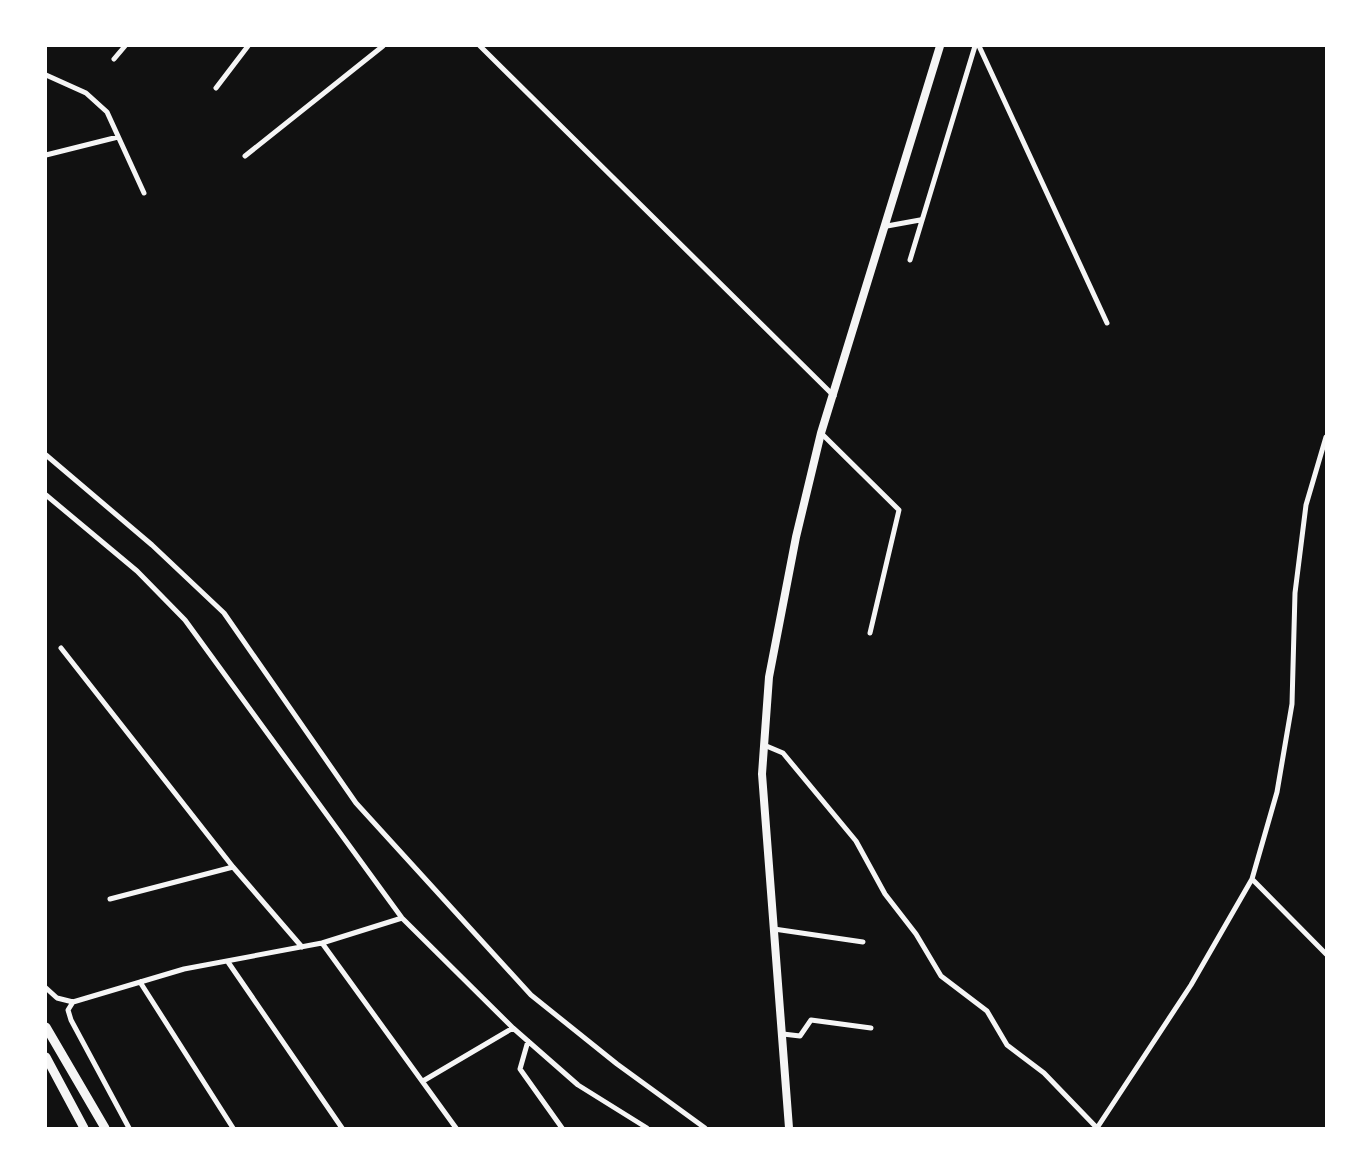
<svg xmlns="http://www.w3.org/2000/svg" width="1372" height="1174" font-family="Inter,sans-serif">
  <rect width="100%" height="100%" fill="#111"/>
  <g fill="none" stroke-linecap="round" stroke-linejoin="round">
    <path stroke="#f5f5f5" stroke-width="5" d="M480,46L834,396
      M979,46L1107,323
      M114,59L125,46
      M46,75L86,93L107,112L144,193
      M216,88L248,46
      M46,155L118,137
      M245,156L383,46
      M887,226L920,220
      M910,260L975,46
      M821,433L899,510L870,633
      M46,455L152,545L224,613L356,803L531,995L617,1064L705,1128
      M46,495L137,571L185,620L402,918L513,1028L578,1085L647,1128
      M61,648L233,867L302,947
      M764,745L783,753L856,841L885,894L916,934L941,976L987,1011L1007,1045L1044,1073L1097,1128
      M1252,879L1326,954
      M110,899L233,867
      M774,929L863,942
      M322,943L456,1128
      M228,962L342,1128
      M140,982L233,1128
      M46,988L57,998L73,1002L184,969L322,943L402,918
      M73,1002L68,1010L71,1020L129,1128
      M783,1034L800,1036L811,1020L871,1028
      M528,1041L520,1069L562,1128
      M423,1081L513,1028
      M1097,1128L1191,985L1252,879L1277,792L1292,704L1295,593L1306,505L1326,437"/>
    <path stroke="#f5f5f5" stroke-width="8" d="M789,1128L762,774L769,677L796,537L821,433L940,46"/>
    <path stroke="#f5f5f5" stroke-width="9" d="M46,1027L105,1128
      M46,1057L84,1128"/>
  </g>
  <rect width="1372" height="1174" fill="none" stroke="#ffffff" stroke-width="94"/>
</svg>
